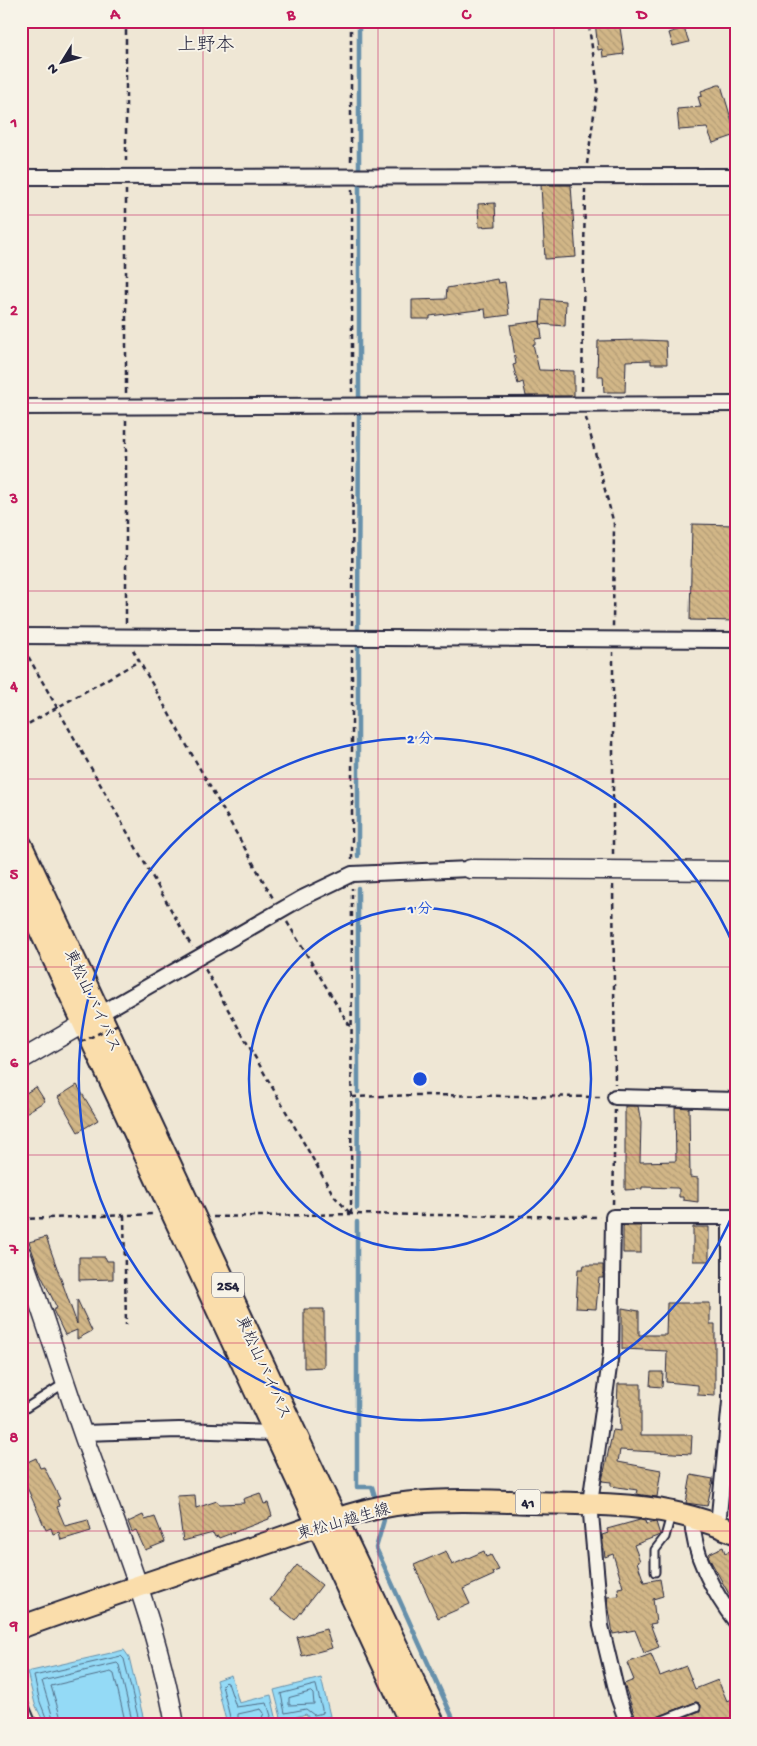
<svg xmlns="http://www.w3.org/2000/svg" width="757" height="1746" font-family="'Gochi Hand','Klee One',sans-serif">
  <defs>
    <pattern id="building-back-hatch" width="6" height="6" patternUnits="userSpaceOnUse" patternTransform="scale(1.25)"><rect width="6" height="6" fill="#d1b687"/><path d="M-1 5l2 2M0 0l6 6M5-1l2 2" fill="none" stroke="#b39c75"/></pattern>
  </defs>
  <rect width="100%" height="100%" fill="#efe7d5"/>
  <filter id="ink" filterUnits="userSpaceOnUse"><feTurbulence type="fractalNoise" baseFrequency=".02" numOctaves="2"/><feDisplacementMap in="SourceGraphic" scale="10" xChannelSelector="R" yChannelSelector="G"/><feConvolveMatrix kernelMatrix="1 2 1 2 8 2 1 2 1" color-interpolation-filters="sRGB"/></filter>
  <g filter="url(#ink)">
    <path fill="#94daf6" stroke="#6690ab" d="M124,1650L129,1657L145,1725H45L35,1704L27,1672Z
      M231,1675L239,1703L271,1695L277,1721L262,1725H227L216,1680Z
      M321,1678L330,1716L311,1721L306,1714L282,1721L274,1690Z"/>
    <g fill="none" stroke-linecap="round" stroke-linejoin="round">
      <path stroke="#506c86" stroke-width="1" d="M316,1685L323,1713L314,1715L306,1709L285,1713L281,1694Z
        M311,1692L313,1694L314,1704L289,1705V1698Z
        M49,1725L40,1702L34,1676L121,1656L124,1659L140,1725
        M55,1725L42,1681L117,1663L119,1665L133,1725
        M63,1725L51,1686L111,1672L114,1674L126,1725
        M232,1725L222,1685L225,1682L228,1683L236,1707L267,1703L271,1716L265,1725
        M238,1725V1714L261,1709L264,1713L259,1725"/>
      <path stroke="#6690ab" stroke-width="4.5" d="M359,170V21
        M359,400V179
        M358,630L359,409
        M358,856V645
        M358,1092V888
        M357,1208L358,1101
        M357,1222V1487H372L377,1503
        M381,1512L384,1520L376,1548L456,1725"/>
    </g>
    <path fill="url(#building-back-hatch)" stroke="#22223b" d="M595,21H619L624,54L603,57L602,49L598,50Z
      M684,28L689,42L673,46L669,33Z
      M718,85H721L736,135L713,143L707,128L679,130L677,109L701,107L698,97L702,96L701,91Z
      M541,185H571L576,257L545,259Z
      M495,203L496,226L479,227L478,204Z
      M497,279L498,283L505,282L509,315L486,318L485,309L430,316V319H412V300L446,299L447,288Z
      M542,299L566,301L565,326L540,324Z
      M540,321L542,338L535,339V344H533L539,370L574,371V396H526L523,382L518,384L513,365L516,364L510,325Z
      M642,340L666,341L667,364H651V360L626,361L625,392H604L603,376H597L598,341Z
      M692,524L736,525V621L690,620Z
      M77,1085L98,1120L78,1132L58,1097Z
      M36,1087L45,1101L21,1116V1096Z
      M625,1106H638L641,1123L640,1162L676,1161L675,1107L689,1108L690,1177L698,1178V1202L683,1200V1197H679V1189L677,1188L642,1187V1189L625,1190Z
      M623,1226H641V1253H623Z
      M693,1227H709V1261H693Z
      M46,1237L77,1324V1299L92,1331L77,1339V1330L65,1335L53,1310L57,1308L40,1273L29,1242Z
      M79,1257H105L107,1261H113V1279L79,1280Z
      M584,1265H603V1278H599L596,1309L576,1308L578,1269H583Z
      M667,1303H710V1324H715V1396L698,1395V1385L666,1382L667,1351L622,1349V1308L639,1311V1335H666Z
      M304,1309H324V1367L304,1368Z
      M651,1372H663L662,1387L650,1386Z
      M618,1384H641V1435H692L691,1454L620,1450L618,1462L661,1470L657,1497L636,1494L637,1490L611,1486V1482L602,1481L613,1430L620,1431L619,1406H617Z
      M36,1458L40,1468L44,1467L60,1499L57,1500L59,1506L57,1507L65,1526L88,1520L91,1531L61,1540L59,1532L53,1534L51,1528L46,1530L21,1474V1465Z
      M691,1475L713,1479L707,1506L686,1503Z
      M260,1493L264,1504L268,1503L272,1516L269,1517V1519L219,1538L218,1536L215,1537L213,1533L183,1541L177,1496L195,1495L196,1508L217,1501L219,1504L244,1503L243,1499Z
      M143,1515L145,1520L155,1517L165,1542L145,1550L136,1530L132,1532L128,1522Z
      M640,1520L645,1521L646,1524L656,1522L660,1535L634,1545L640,1561L637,1562L644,1582L660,1579L663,1596L653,1599L656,1623L650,1624L659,1647L644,1653L635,1630L613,1634L607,1597L619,1596L618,1588L623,1587L613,1554L605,1557L602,1535L608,1533L607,1529Z
      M723,1547L725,1553L729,1551L736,1567V1607L708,1556L710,1553Z
      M446,1551L452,1565L484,1551L486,1557L491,1555L499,1570L493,1572L494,1575L463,1589L470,1604L438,1618L414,1565Z
      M297,1565L322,1585L295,1620L270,1600Z
      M326,1629L332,1648L302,1656L297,1637Z
      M651,1654L660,1676L686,1666L695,1689L718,1680L727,1701L736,1698V1725H672L671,1722L700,1711L701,1705L696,1702L641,1723L637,1722L624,1684L634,1680L627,1663Z"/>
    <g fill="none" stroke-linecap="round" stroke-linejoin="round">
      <g stroke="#22223b" stroke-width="11">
        <path id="service" d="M21,1411L65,1383
          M655,1572V1550L665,1537L671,1515
          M650,1725L696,1707"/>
      </g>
      <g stroke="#22223b" stroke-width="18">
        <path id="minor" d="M21,177L736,176
          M21,407L736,404
          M21,636L736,640
          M100,1014L302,898L352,874L470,869
          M615,1097L736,1100
          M83,1433L179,1430L275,1433
          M692,1516C692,1553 714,1594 736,1622
          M718,1525L730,1402V1217
          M21,1706L29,1725
          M628,1725L618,1697L601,1626L590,1503L611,1353L613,1217H736"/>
      </g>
      <g stroke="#22223b" stroke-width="21">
        <path id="tertiary" d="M470,869L736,871
          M21,1060L93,1018
          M21,1253C44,1315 63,1378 85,1440C119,1533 158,1627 175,1725"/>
      </g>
      <g stroke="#22223b" stroke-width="25">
        <path id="primary" d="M21,1627C102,1598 183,1571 264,1544C308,1529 363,1507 408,1503C457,1498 507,1502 555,1503C620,1504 676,1506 736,1533"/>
      </g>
      <g stroke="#22223b" stroke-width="26">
        <path id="trunk" d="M21,846L306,1457L434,1725
          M21,888L412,1725"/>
      </g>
      <path stroke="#22223b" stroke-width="2.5" stroke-dasharray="5 4" stroke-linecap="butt" d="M126,21V163
        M351,21V162
        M587,164L598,86L588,21
        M352,190V392
        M582,391L585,189
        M126,393V189
        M586,418L614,524L613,627
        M126,623V419
        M352,625L353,418
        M24,649L192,947
        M133,650L274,900
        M21,728L139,661
        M613,854V652
        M352,860V650
        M613,885L615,1084
        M287,922L351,1028
        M205,969L334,1196L350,1213
        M352,1097L418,1095L601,1097
        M613,1204L615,1110
        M351,1214L352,888
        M124,1215L126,1325
        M213,1217L351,1214L600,1217
        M21,1219L155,1214"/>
      <use href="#service" stroke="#f7f3e8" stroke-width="7"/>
      <use href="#minor" stroke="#f7f3e8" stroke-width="14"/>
      <use href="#tertiary" stroke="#f7f3e8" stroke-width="18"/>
      <use href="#primary" stroke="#faddab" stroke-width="21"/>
      <use href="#trunk" stroke="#faddab" stroke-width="22"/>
      <path stroke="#22223b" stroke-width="2.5" stroke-dasharray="5 4" stroke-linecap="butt" d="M81,1042L118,1024"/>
    </g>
  </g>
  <path fill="none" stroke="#c2185b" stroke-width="1" stroke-opacity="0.55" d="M203,21V1725M378,21V1725M554,21V1725M21,215H736M21,403H736M21,591H736M21,779H736M21,967H736M21,1155H736M21,1343H736M21,1531H736"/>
  <g fill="none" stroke="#1d4ed8" stroke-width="2.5">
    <circle cx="420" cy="1079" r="171"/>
    <path d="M735 1209A341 341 0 1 1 735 949"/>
  </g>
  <g text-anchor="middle" stroke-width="4" stroke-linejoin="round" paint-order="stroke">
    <g fill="#f7f3e8" stroke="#62616f" stroke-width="1">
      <rect x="212" y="1272.5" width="32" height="25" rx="4"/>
      <rect x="515.5" y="1489.5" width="25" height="25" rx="4"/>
    </g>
    <g font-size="15" font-weight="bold" fill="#22223b">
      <text x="228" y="1290">254</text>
      <text x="528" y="1507">41</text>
    </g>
    <g font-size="16" fill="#22223b" stroke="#f7f3e8">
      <text transform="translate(94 1000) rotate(65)" y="6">東松山バイパス</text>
      <text transform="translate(265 1367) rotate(66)" y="6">東松山バイパス</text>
      <text transform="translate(343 1520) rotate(-16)" y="6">東松山越生線</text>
    </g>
    <g font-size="19" fill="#22223b" stroke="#f7f3e8">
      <text x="206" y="50">上野本</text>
    </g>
  </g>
  <circle cx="420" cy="1079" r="8" fill="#1d4ed8" stroke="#f7f3e8" stroke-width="2.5"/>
  <g font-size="15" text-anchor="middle" font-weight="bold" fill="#1d4ed8" stroke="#f7f3e8" stroke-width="4" stroke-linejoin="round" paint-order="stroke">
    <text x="420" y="743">2 分</text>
    <text x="420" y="913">1 分</text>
  </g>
  <rect width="757" height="1746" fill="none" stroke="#f7f3e8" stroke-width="55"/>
  <g transform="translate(62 62) rotate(233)" stroke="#f7f3e8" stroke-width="4" paint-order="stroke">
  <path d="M0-4L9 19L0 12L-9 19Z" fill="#22223b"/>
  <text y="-8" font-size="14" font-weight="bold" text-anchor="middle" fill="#22223b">N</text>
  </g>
  <rect x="28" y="28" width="702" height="1690" fill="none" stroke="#c2185b" stroke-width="2"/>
  <g font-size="16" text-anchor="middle" font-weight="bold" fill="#c2185b">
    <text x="115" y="19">A</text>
    <text x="291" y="19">B</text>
    <text x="466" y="19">C</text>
    <text x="642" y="19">D</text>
    <text x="14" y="127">1</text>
    <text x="14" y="315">2</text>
    <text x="14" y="503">3</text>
    <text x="14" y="691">4</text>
    <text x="14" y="879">5</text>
    <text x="14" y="1067">6</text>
    <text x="14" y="1254">7</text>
    <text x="14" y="1442">8</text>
    <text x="14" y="1630">9</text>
  </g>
</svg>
